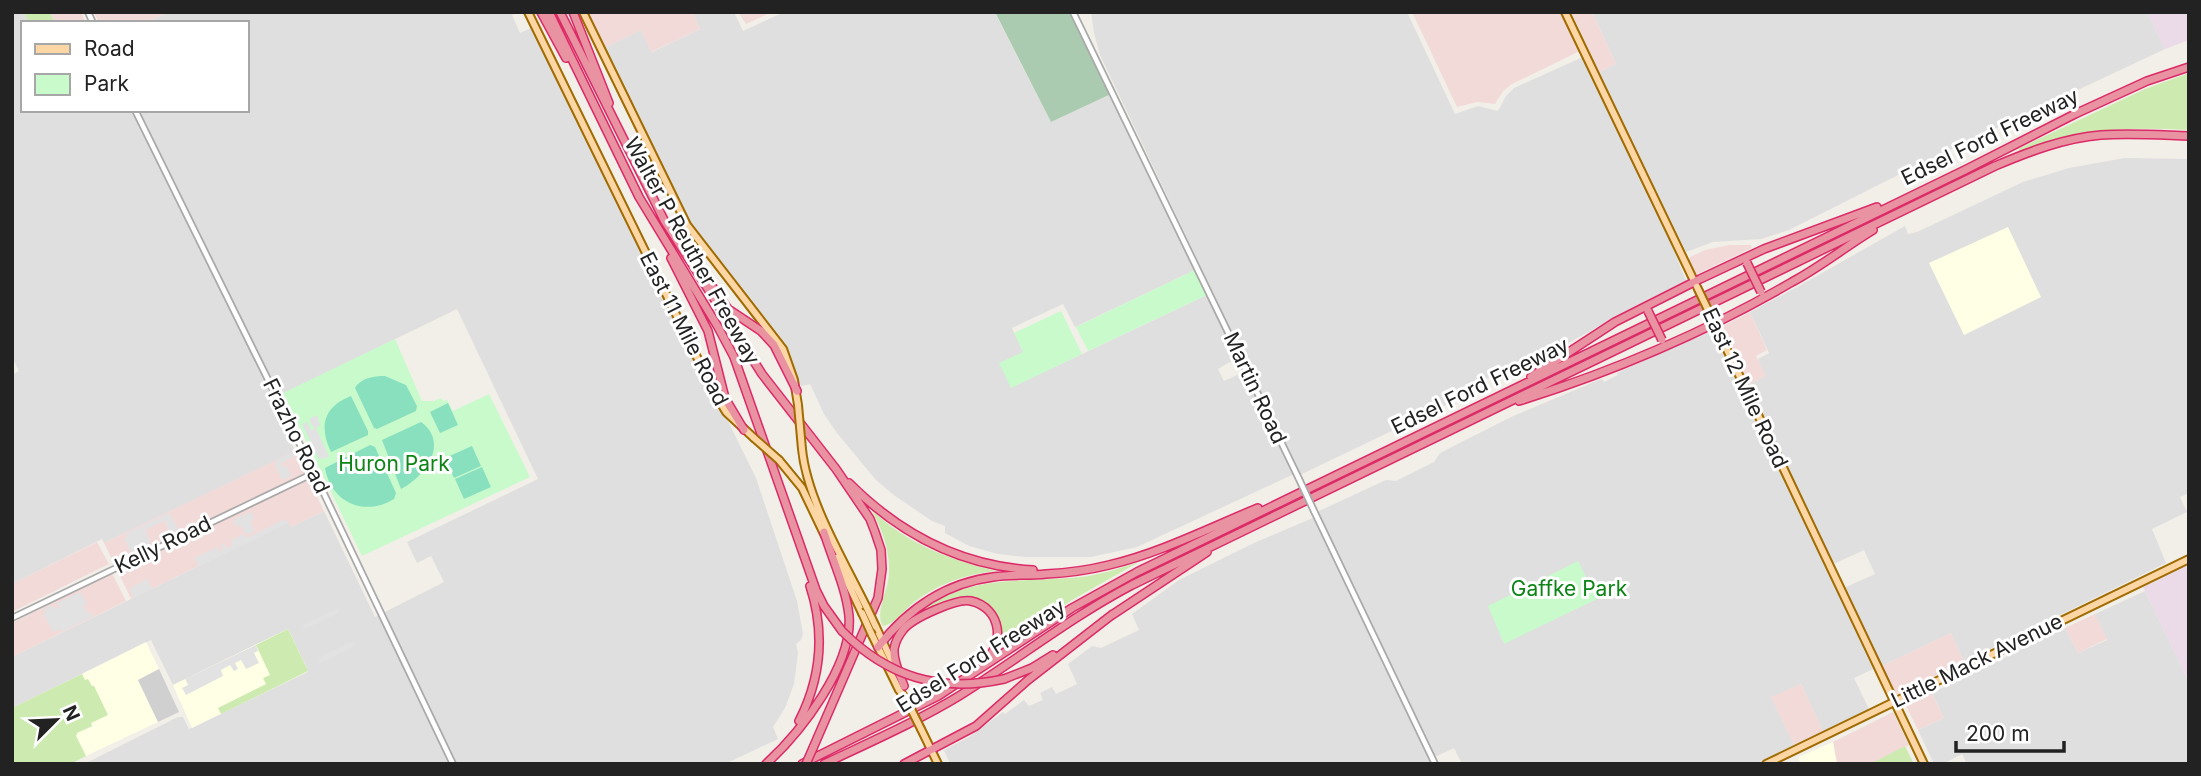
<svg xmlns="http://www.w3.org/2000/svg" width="2201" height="776" font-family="Inter,sans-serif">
  <rect width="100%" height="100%" fill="#f2efe9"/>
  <path fill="#e0dfdf" d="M12,12H24L29,23H23V110H247V23H146L168,12H518L512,15L520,33L534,27L756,478L797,601L803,634L801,640L796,644L798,653L794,684L785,708L773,727L778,739L725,764H84L178,717H183L189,729L308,672L288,629L173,685L151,640L12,708V657L289,522L291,527L324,511L375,617L444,582L431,556L417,563L407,542L538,479L457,309L315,378L295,416L282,423L295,451L292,453L104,543L102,539L12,584V375L19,371L12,357Z
    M692,12H734L743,31L784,12H1000L996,15L1051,122L1111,94L1195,270L1075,327L1063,304L1012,328L1023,352L1010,388L1207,295L1237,358L1218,369L1224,381L1244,372L1294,474L1137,547L1091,557H1024L998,554L969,546L945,533V526L932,521L895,496L876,480L837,433L824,414L810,384L802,386L798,383L787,352L777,333L697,233L676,197L603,48L641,30L652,52L700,29Z
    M1091,12H1407L1455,114L1478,106L1498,111L1506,96L1514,88L1583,57L1660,217L1687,283L1619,315L1525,367L1514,365L1476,384L1473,392L1300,475L1100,55L1094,33Z
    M1592,12H2147L2165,49L1918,165L1789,230L1761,239L1713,242L1686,252L1599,72L1616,64Z
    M2125,158L2189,159V493L2180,497L2187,512L2152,529L2166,563L1964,662L1951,633L1882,666L1844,588L1875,574L1864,550L1836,563L1832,562L1748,385L1765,376L1758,359L1769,353L1750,312L1799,286L1905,226L1908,234L1917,232L2023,182L2069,168Z
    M1712,330L1721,344L1873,669L1854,678L1869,709L1823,731L1801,684L1772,698L1794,745L1755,764H1462L1454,748L1437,756H1433L1317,512L1386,480L1396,481L1434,462L1440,453L1511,417L1594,382L1602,379L1604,382L1618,375L1617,373Z
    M1315,517L1433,764H950L944,750L969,737L1003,712L1005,714L1024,700L1029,706L1043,700L1040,693L1052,687L1056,694L1077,684L1068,664L1092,646L1101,648L1139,630L1132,614L1179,580L1254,543Z
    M2145,591L2189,682V764H1967L1962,754L1943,764H1934L1918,730L1944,718L1932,693L2065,628L2078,653L2107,640L2095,614Z"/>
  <path fill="#f2dad9" d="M50,12H81L86,23H55Z
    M94,12H168L146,23H99Z
    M586,12H692L700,29L651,52L641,30L603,48Z
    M738,12H772L746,24Z
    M1412,12H1560L1580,51L1512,84L1503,91L1495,104L1477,102L1457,107Z
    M1571,12H1592L1616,64L1599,72Z
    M1729,245H1751L1752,248L1697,274L1695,273L1689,260L1690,257L1705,250Z
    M1750,312L1767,350L1756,356L1766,376L1748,385L1723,326Z
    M295,451L324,511L291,527L288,522L131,599L104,543Z
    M97,542L109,564L12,612V584Z
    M112,573L126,601L12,657V623Z
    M2095,614L2107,639L2078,653L2065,628Z
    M1951,633L1964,662L1895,695L1882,666Z
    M1801,684L1823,731L1794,745L1771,697Z
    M1932,693L1944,718L1918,730L1906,706Z
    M1893,712L1909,745L1870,764H1837L1833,742Z"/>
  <path fill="#ebdbe8" d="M2147,12H2189V40L2165,49Z
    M2189,564V682L2143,587Z"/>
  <path fill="#ffffe5" d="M2008,227L2041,297L1964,335L1929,263Z
    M288,629L308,671L192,728L173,685Z
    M146,642L159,669L138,680L158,722L86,756L76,736L78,732L92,727V686L85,680L82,674Z
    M1833,742L1837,764H1800L1799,757Z"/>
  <path fill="#d0d0d0" d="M159,669L179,712L158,722L138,680Z"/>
  <path fill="#cdebb0" d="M24,12H50L55,23H29Z
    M2189,73V130C2130,127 2074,128 2018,152L2020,148L2145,89Z
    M871,509C905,543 950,560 996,571C966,574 937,584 913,603C903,611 895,624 883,626C874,612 889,590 889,573C890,550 882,529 871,509Z
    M1139,562L1072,600L999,649C1010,622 989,590 957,597C943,600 929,609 916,615C965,576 1013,582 1071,578C1094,577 1117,569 1139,562Z
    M288,629L308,671L221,714L218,708L266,684L263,678L270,675L256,645Z
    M82,674L85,680L88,679L92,686H94L108,715L91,723L92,726L77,733L76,736L86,756L70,764H12V708Z
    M1905,746L1914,764H1870Z"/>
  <path fill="#aacbaf" d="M1000,12H1071L1111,94L1051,122L996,14Z"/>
  <path fill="#c8facc" d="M1195,270L1207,295L1088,351L1076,327Z
    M1061,311L1082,354L1011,388L999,363L1023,352L1014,333Z
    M395,339L422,401H434L441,398L443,401L447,400L453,411L489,394L530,477L362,556L283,393Z
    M1578,561L1597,599L1504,644L1488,606Z"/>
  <path fill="#88e0be" d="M385,376L406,385L417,406L416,411L377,429L374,428L355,388C361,378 373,376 385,376Z
    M351,396L368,431V435L331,452C319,427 323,407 351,396Z
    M448,403L458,425L440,433L430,412Z
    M421,422C450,443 425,477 401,489L382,440Z
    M370,445L375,447L396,493L394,499C365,517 331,503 325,468Z
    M472,446L481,466L454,478L445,458Z
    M482,467L491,487L464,499L455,479Z"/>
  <path fill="#e2e2e2" d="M317,415L320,425L316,428L329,457L319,459L302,424L307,422L311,430L314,429L309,419Z
    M292,453L297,455L280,464L282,467L286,465L291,476L282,480L275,465L277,460Z
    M251,512L254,519L250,522L255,531L246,535L241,525L236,527L233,520Z
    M169,513L179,530L170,534L165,522L168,519L145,530L151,543L131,553L124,538L127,537L126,534Z
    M285,519L288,523L199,566L194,558L217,547L220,551L223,549L221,545L224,543L226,548L233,545L231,540L243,534L246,538Z
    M147,579L152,589L133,598L130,588Z
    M80,592L87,604L83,606L88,614L91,613L93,616L61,632L60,629L53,632L43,613L46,612L44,609L52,605L54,609L59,607L57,603Z
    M339,608V613L305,629L302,625Z
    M353,641L357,645L317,665L318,658Z
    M256,645L258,651L254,653L259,663L246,669L241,660L235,663L238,669L234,671L230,665L221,670L223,676L186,695L182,688L188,685L185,679Z"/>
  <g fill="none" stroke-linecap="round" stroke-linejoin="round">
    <g stroke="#a9a9a9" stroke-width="8">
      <path id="minor" d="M88,12L93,23
        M1073,12L1299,479
        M135,110L316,477L453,764
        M1314,511L1435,764
        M12,618L314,473"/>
    </g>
    <g stroke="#a06b00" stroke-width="10">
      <path id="major" d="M528,12L714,392L726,412L754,438
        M583,12L687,225L783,349L794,380L798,405
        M1565,12L1696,285
        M1710,314L1924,764
        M802,449C807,500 843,559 866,606
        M779,460L802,488L825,536
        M836,558L862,613
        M876,627L895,668
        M872,635L899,690L906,699
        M921,729L938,764
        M1766,764L2189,559"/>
    </g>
    <g stroke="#dc2a67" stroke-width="10">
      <path id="highway" d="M541,12L566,58
        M549,12L639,197L718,327L734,357L816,590L824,606L842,631
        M560,12L664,220L762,374L836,469L870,519L875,532L881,550L882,569L878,598L813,748
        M573,12L609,103
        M671,258L708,331L725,398L744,430
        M699,268L728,309L761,331L774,345L797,391
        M1531,377L1615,322L1700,279L1764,249L1877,207
        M1519,401C1614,371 1706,332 1792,282C1820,267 1845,247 1873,230
        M849,483C899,533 961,566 1033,570
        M1112,615L1207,552
        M878,647C907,610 945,583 993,577C1010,574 1028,576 1046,574C1067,573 1089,570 1109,565C1160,553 1209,528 1258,508
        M1004,679L1032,668L1053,655
        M904,686C900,675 893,661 894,649C895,643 899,635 903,630C912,618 957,598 971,601C1002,608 1006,646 982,663
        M799,721C821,678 825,632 810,586
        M766,764C801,732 853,665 849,616C846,587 832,559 824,532
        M802,764L938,696L1072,608L1137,572L1965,170L2075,114L2147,81L2189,67
        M824,764C870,742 916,722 959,696C1017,660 1071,617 1132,585L1995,166C2028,152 2064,138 2101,135C2130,133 2159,135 2189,136
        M904,764L976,726L1028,680L1113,614"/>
    </g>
    <use href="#minor" stroke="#fff" stroke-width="4.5"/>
    <use href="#major" stroke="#fcd6a4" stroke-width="6"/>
    <use href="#highway" stroke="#e892a2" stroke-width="7"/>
    <g stroke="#a9a9a9" stroke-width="8" stroke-linecap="butt">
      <path id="minor-bridge" d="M1299,479L1314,511"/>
    </g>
    <g stroke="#a06b00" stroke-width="10" stroke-linecap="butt">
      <path id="major-bridge" d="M1697,287L1710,314
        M798,405L802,449
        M754,438L779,460
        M866,606L876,627
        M862,613L872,635
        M906,699L921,729"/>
    </g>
    <g stroke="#dc2a67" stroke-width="10" stroke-linecap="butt">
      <path id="highway-bridge" d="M1747,263L1761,292
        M1648,311L1662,340
        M842,631C888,677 940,693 1004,679
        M806,764L813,748"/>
    </g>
    <use href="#minor-bridge" stroke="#fff" stroke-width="4.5"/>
    <use href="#major-bridge" stroke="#fcd6a4" stroke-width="6"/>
    <use href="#highway-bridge" stroke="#e892a2" stroke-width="7"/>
  </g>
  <g text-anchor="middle" stroke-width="6" stroke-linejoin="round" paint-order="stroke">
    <g font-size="21" fill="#222" stroke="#fff">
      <text transform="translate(1990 137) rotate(-26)" y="7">Edsel Ford Freeway</text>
      <text transform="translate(692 251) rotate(61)" y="7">Walter P Reuther Freeway</text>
      <text transform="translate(684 329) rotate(63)" y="7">East 11 Mile Road</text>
      <text transform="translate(1480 386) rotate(-26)" y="7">Edsel Ford Freeway</text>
      <text transform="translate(1255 388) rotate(65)" y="7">Martin Road</text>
      <text transform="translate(1745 388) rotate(65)" y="7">East 12 Mile Road</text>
      <text transform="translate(296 436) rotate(64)" y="7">Frazho Road</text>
      <text transform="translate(163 545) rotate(-26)" y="7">Kelly Road</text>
      <text transform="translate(981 656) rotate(-32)" y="7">Edsel Ford Freeway</text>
      <text transform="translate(1977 661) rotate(-26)" y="7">Little Mack Avenue</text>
    </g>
    <g font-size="21" fill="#0c8416" stroke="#fff">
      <text x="394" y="471">Huron Park</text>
      <text x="1569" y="596">Gaffke Park</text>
    </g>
  </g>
  <rect width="2201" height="776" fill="none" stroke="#222222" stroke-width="28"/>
  <rect x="21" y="21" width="228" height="91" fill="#ffffff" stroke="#a7a7a7" stroke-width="2"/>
  <rect x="35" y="44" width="35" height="10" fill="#fcd6a4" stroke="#a7a7a7" stroke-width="2"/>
  <text x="84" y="56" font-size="21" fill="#222222">Road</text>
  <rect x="35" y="74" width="35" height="21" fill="#c8facc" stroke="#a7a7a7" stroke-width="2"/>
  <text x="84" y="91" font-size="21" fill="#222222">Park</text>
  <g transform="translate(56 720) rotate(66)" stroke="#ffffff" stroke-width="5" paint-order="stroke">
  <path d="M0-5L12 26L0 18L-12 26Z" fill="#222222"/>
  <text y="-10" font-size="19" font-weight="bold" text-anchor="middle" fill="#222222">N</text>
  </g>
  <path d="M1956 741v10h108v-10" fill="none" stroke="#222222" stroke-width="3.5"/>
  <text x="1966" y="741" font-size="21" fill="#222222" stroke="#ffffff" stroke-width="5" paint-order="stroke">200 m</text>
</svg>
